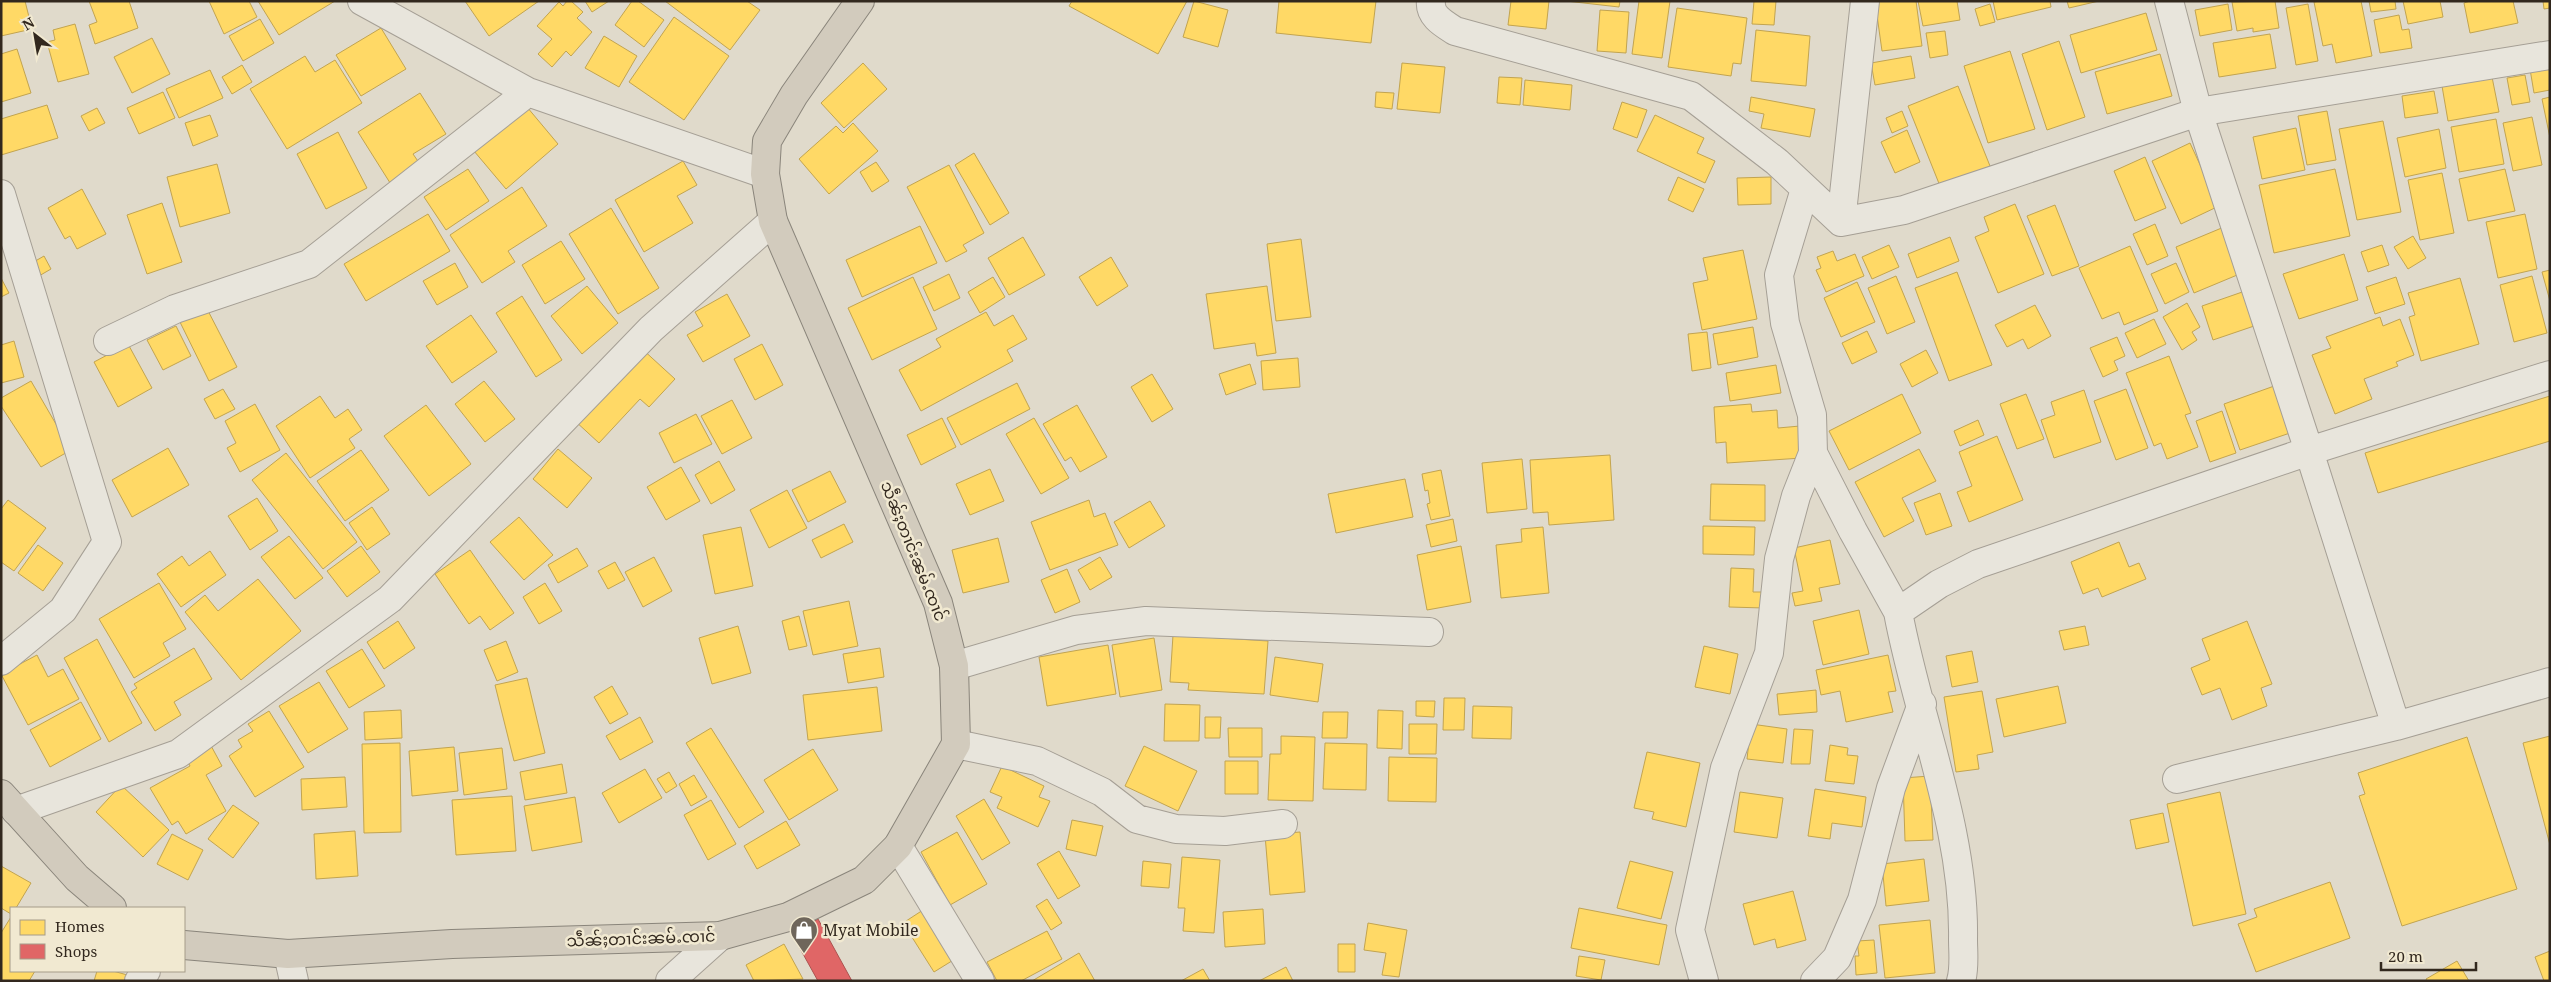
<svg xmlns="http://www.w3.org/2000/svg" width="2551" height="982" font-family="'Noto Serif','Noto Sans Myanmar',serif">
  <rect width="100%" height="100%" fill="#e0dacb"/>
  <path fill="#ffd966" stroke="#c2a450" d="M1,1H25L32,29L1,36Z
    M89,1H129L138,28L95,44L89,25L97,22Z
    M209,1H249L257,17L224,34Z
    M258,1H335L279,35Z
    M465,1H539L489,36Z
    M567,1H571L583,12L577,18L592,32L571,56L566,51L552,67L538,54L552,39L537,26L559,2L563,6Z
    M585,1H609L592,12Z
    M632,1H638L664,20L644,47L615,25Z
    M665,1H747L760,10L730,50Z
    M1072,1H1187L1158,54L1069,6Z
    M1194,1L1228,10L1218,47L1183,37Z
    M1279,1H1376L1371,43L1276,33Z
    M1511,1H1549L1546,29L1508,25Z
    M1566,1H1620L1619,7Z
    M1639,1H1670L1662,58L1632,54Z
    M1754,1H1776L1774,25L1752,24Z
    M1875,1H1916L1922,46L1882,51Z
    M1918,1H1957L1960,20L1923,26Z
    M1993,1H2050L2051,7L1997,20Z
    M2067,1H2099L2069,8Z
    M2275,1L2279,28L2253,32V28L2237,31L2232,2Z
    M2320,1H2361L2372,56L2336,63L2332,44L2323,46L2314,2Z
    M2369,1H2395L2396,9L2371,12Z
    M2403,1H2440L2443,17L2408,24Z
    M2470,1H2513L2518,23L2470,33L2464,3Z
    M2543,1H2550V8L2544,9Z
    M1990,4L1995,22L1980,26L1975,9Z
    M2228,4L2232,30L2200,36L2195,10Z
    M2308,4L2318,61L2296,65L2286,8Z
    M1677,8L1747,18L1741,64L1733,63L1731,76L1668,67Z
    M1600,10L1629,12L1626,53L1597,51Z
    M2146,13L2157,50L2081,73L2070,35Z
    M2399,15L2402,30L2409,29L2412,48L2380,53L2374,20Z
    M674,17L729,56L684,120L629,82Z
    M260,19L274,43L243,61L229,36Z
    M75,24L89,74L58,82L47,42L55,40L53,30Z
    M381,28L406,69L361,96L336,55Z
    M1756,30L1810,36L1806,86L1751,81Z
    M1945,31L1948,55L1930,58L1926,33Z
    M2270,34L2276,68L2219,77L2213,43Z
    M604,36L637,56L619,87L585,68Z
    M152,38L170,74L132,93L114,57Z
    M2059,41L2085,117L2047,130L2022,54Z
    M17,49L31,93L1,102V54Z
    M2010,51L2035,129L1988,143L1964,66Z
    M2160,54L2172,96L2107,114L2095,72Z
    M305,56L315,72L335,60L362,103L287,149L250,89Z
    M1911,56L1915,78L1875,85L1871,63Z
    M863,63L887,89L844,128L821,103Z
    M1402,63L1445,67L1440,113L1397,109Z
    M242,65L252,82L232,94L222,77Z
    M2550,65V90L2534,93L2530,69Z
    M210,70L223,98L179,118L166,89Z
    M2525,75L2530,102L2512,105L2507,78Z
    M1499,77L1522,78L1520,105L1497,103Z
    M2492,77L2499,112L2448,121L2442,86Z
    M1525,80L1572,85L1570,110L1523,105Z
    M1958,86L1992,171L1942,191L1908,106Z
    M2434,91L2438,113L2405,118L2402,96Z
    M163,92L175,118L139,134L127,108Z
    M1376,92L1394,93L1392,109L1375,107Z
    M420,93L446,134L413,154L422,167L392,186L358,132Z
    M1751,97L1815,109L1810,137L1761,128L1764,114L1749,111Z
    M2550,97V138L2542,99Z
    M1622,102L1647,110L1637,138L1613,129Z
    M47,105L58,138L1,155V119Z
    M527,107L558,144L506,189L474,151Z
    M97,108L105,123L89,131L81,116Z
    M1902,111L1908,126L1892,133L1886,118Z
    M2327,111L2336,160L2307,165L2298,116Z
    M210,115L218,136L193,146L185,123Z
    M1655,115L1704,138L1697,153L1715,161L1705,183L1637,151Z
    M2532,117L2542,165L2513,171L2503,123Z
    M2496,119L2504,164L2459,172L2451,127Z
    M2383,121L2401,212L2357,220L2339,129Z
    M853,123L878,151L829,194L799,159L836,126L843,133Z
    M2296,128L2305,170L2262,179L2253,137Z
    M2439,129L2446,168L2405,177L2397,138Z
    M1907,130L1920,162L1895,173L1881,142Z
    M338,132L367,188L326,209L297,154Z
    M2190,143L2219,206L2181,224L2152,161Z
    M974,153L1009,213L990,225L955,165Z
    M2145,157L2166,208L2135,221L2114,171Z
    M683,161L697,185L677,196L693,223L644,252L615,200Z
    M876,162L889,181L872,192L860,172Z
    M217,164L230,213L180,227L167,177Z
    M949,165L984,233L963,245L967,251L946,262L907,187Z
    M468,169L489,201L446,230L424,197Z
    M2335,169L2350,236L2274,253L2259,185Z
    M2505,169L2515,211L2468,221L2459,179Z
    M2442,173L2454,233L2420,240L2408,180Z
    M1678,177L1704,189L1693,212L1668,200Z
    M1771,177V204L1738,205L1737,178Z
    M522,187L547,226L508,251L515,262L482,283L450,235Z
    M82,189L106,234L77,249L70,236L65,239L48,208Z
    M162,203L182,262L147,274L127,215Z
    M2015,204L2044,274L1998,293L1975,237L1989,231L1984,217Z
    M2055,205L2079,266L2052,276L2027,216Z
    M611,208L659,288L618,314L569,234Z
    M428,214L450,251L366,301L344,264Z
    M2525,214L2537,269L2498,278L2486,222Z
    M2155,224L2168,256L2147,265L2133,234Z
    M920,226L937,263L862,297L846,260Z
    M2224,227L2242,273L2194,293L2176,247Z
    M2413,236L2426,258L2408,269L2394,247Z
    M1023,237L1045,275L1009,295L988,258Z
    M1950,237L1959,261L1917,278L1908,254Z
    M1301,239L1311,317L1276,321L1267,244Z
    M561,241L585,279L545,304L522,265Z
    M1889,245L1899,267L1872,279L1862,257Z
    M2382,245L2389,265L2368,272L2361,252Z
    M2130,246L2158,311L2124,325L2119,312L2102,319L2079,268Z
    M1743,250L1757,319L1702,330L1693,283L1708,280L1703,258Z
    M1833,251L1837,261L1855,254L1864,276L1826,292L1816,270L1821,268L1817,257Z
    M2344,254L2358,300L2299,319L2283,274Z
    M44,256L51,269L32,280L25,267Z
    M1111,257L1128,286L1097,306L1079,277Z
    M455,263L468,287L437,305L423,281Z
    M2176,263L2189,292L2165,304L2151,274Z
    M2550,270V301L2542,272Z
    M1957,272L1992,365L1949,381L1915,288Z
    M949,274L960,298L934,311L923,287Z
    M1896,276L1915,322L1887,334L1868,288Z
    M2532,276L2547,333L2514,342L2500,285Z
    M913,277L937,329L872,360L848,308Z
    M993,277L1005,297L980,313L968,292Z
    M2396,277L2405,304L2375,314L2366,287Z
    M1,278L9,293L1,297Z
    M2460,278L2479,344L2421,361L2409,317L2415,315L2408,293Z
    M1857,282L1875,322L1841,337L1824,298Z
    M587,286L618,323L582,354L551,316Z
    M1267,286L1276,353L1257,356L1255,343L1214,349L1206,294Z
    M2248,290L2260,324L2213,340L2202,306Z
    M727,294L750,336L703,362L687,335L703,326L695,312Z
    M522,296L562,360L536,377L496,313Z
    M204,303L237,367L209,381L177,316Z
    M2187,303L2200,327L2192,332L2197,340L2182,350L2163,317Z
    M2035,305L2051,336L2028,349L2023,339L2007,347L1995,325Z
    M986,312L994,326L1013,315L1027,339L1007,350L1013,361L921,411L899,370L941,347L936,339Z
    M471,315L497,352L452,383L426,346Z
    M2380,317L2383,326L2400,319L2414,355L2396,362L2398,366L2364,379L2372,399L2335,414L2312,355L2331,348L2326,337Z
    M2154,319L2166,344L2137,358L2125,333Z
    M176,326L191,356L163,370L147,340Z
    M1753,327L1758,357L1718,365L1713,334Z
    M1867,331L1877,352L1852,364L1842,343Z
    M1707,332L1711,368L1692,371L1688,334Z
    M2117,337L2125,356L2114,361L2118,370L2103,377L2090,348Z
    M14,341L24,377L1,383V345Z
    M128,344L152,388L118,407L94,362Z
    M762,344L783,385L755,400L734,359Z
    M640,347L675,379L649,407L640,399L599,443L574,420Z
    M1926,350L1938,373L1912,387L1900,364Z
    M2169,356L2191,413L2185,415L2198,447L2167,459L2161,443L2154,446L2126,373Z
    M1298,358L1300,387L1263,390L1261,361Z
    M1250,364L1256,384L1226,395L1219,374Z
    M1776,365L1781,393L1730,401L1726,373Z
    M1152,374L1173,409L1152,422L1131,387Z
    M31,381L71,450L41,467L1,406V398Z
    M484,381L515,419L485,442L455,404Z
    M1017,383L1030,409L961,445L947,418Z
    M2277,385L2293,432L2240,450L2224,404Z
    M223,389L235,409L215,419L204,399Z
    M2126,389L2148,448L2116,460L2094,401Z
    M2084,390L2101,442L2054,458L2041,420L2055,415L2051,402Z
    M1902,394L1921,433L1849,470L1829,431Z
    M2026,394L2044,439L2017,449L2000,404Z
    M320,396L335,418L348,409L362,430L349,439L355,448L310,478L276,426Z
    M2550,396V441L2378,493L2365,453Z
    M732,400L752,438L722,454L701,416Z
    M255,404L280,450L240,472L227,448L236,443L225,421Z
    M1751,404L1752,412L1777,410L1778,428L1800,426L1802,458L1727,463L1726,442L1716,443L1714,407Z
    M426,405L471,464L429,496L384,436Z
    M1077,405L1107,457L1080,472L1071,457L1065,461L1043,424Z
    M2222,411L2236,453L2210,462L2196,421Z
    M696,414L712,444L674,463L659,433Z
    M942,418L956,447L921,465L907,435Z
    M1034,418L1069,478L1041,494L1006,434Z
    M1978,420L1984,435L1960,446L1954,431Z
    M1997,436L2023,500L1969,522L1957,492L1972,486L1959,452Z
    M168,448L189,485L132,517L112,480Z
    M558,449L592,478L567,508L533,479Z
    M1919,449L1936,481L1902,498L1914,521L1884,537L1855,482Z
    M361,450L389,490L345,521L317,481Z
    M286,453L357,542L323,569L252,480Z
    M1610,455L1614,520L1549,525L1548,512L1533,513L1530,460Z
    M1522,459L1527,509L1487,513L1482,463Z
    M719,461L735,490L711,504L695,475Z
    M681,467L700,501L666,520L647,487Z
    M990,469L1004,501L970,515L956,484Z
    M1441,470L1450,516L1431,520L1427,504L1430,503L1428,490L1425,491L1422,474Z
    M830,471L846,502L808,522L792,490Z
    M1405,479L1413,517L1336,533L1328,494Z
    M1711,484L1765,485V521L1710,520Z
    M787,490L807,528L769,548L750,510Z
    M1940,493L1952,526L1926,535L1914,503Z
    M257,498L278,531L250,550L228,516Z
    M8,500L46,528L14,571L1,562V509Z
    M1089,500L1094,517L1105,513L1118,545L1050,570L1031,522Z
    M1150,501L1165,526L1129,548L1114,522Z
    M372,507L390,534L367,550L349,523Z
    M519,517L553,555L524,580L490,542Z
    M1453,519L1457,541L1431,547L1426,525Z
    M844,524L853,542L821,558L812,540Z
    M1703,526L1755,527L1754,555L1703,554Z
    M741,527L753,586L715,594L703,535Z
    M1543,527L1549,593L1501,598L1496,545L1522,542L1521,529Z
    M289,536L323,578L295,599L261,557Z
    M998,538L1009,582L963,593L952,550Z
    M1830,540L1840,584L1819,588L1822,601L1795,606L1792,593L1803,591L1794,548Z
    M2119,542L2129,567L2139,563L2146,579L2102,597L2098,588L2083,594L2071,562Z
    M38,545L63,563L43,591L18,573Z
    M361,546L380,572L347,597L327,571Z
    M1461,546L1471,602L1427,610L1417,555Z
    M577,548L588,566L558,583L548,565Z
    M470,550L514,613L490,630L480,616L469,624L435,574Z
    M210,551L226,575L181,607L157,574L182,556L189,566Z
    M654,557L672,591L643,607L625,572Z
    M1100,557L1112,577L1090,590L1078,570Z
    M615,562L625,580L608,589L598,571Z
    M1731,568L1754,569L1753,592H1765L1764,608L1729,607Z
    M1067,569L1080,602L1055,613L1041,580Z
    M258,579L301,631L241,680L185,612L205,595L218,611Z
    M159,583L186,629L163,643L170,656L134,678L99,619Z
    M545,583L562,611L539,624L523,597Z
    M849,601L858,646L813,655L803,611Z
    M1859,610L1869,654L1823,665L1813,621Z
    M799,616L807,646L789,650L782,621Z
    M398,621L415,648L384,669L367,642Z
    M2247,621L2272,684L2261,688L2267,706L2232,720L2220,688L2202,695L2191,668L2210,660L2202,639Z
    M738,626L751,673L712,684L699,638Z
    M2085,626L2089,645L2064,650L2059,631Z
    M1173,635L1268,641L1264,694L1188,690L1189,683L1170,682Z
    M1154,638L1162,690L1120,697L1112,645Z
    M97,639L142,723L109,742L64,658Z
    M506,641L518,672L497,681L484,650Z
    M1108,645L1116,694L1047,706L1039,657Z
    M1704,646L1738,654L1730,694L1695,687Z
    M194,648L212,679L174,702L181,715L155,731L131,692L137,688L134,684Z
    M880,648L884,677L848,683L843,654Z
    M362,649L385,686L349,708L326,671Z
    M1972,651L1978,682L1952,687L1946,656Z
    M37,655L48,677L63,669L79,699L28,725L1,674Z
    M1888,655L1896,691L1888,692L1893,712L1846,722L1840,691L1821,695L1816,670Z
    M1275,657L1323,664L1318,702L1270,695Z
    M527,678L545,753L514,761L495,685Z
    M319,682L348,729L308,753L279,706Z
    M612,686L628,714L610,724L594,697Z
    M2058,686L2066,723L2004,737L1996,699Z
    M877,687L882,731L808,740L803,695Z
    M1816,690L1817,712L1779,715L1777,694Z
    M1982,691L1993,752L1977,755L1979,769L1956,772L1944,697Z
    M1444,698H1465L1464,730H1443Z
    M1416,701H1435L1434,717L1416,716Z
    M81,702L101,739L50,767L30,730Z
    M1165,704L1200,705L1199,741H1164Z
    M1473,706L1512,707L1511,739L1472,738Z
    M401,710L402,738L365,740L364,712Z
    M1378,710L1403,711L1402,749L1377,748Z
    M269,711L304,767L255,797L229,756L242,747L238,740L253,731L248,724Z
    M1323,712H1348L1347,738H1322Z
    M640,717L653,742L620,760L606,736Z
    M1205,717H1221L1220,738H1205Z
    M1409,724H1437L1436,754H1409Z
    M1751,724L1787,729L1783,763L1747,759Z
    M711,728L764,812L739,828L686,743Z
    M1228,728H1262V757H1229Z
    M1794,729L1813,730L1810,764H1791Z
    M1281,736L1315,737L1313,801L1268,800L1270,754H1281Z
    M2550,736V845L2523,743Z
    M2467,737L2517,889L2402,926L2359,796L2365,794L2358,773Z
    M209,742L222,766L206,775L226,811L186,834L178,821L172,825L150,788L190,766L185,756Z
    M400,743L401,832L364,833L362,744Z
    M1325,743L1367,744L1366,790L1323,789Z
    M1830,745L1848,748L1847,755L1858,756L1854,784L1825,781Z
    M1144,746L1197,771L1178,811L1125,786Z
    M454,747L458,791L412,796L409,751Z
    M502,748L507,789L464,795L459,753Z
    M813,749L838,790L789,820L764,780Z
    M1647,752L1700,763L1686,827L1652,819L1654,812L1634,808Z
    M1389,757L1437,758L1436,802L1388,801Z
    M1225,761H1258V794H1225Z
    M562,764L567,793L525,800L520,772Z
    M1002,766L1044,786L1039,797L1050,801L1038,827L997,808L1002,797L990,792Z
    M645,769L662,798L619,823L602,793Z
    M669,772L677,786L666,793L657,779Z
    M694,775L707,797L691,806L679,784Z
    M1930,776L1933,840L1905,841L1903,778Z
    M345,777L347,807L302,810L301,779Z
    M121,785L169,830L143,857L96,812Z
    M1815,789L1866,797L1862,827L1832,823L1830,839L1808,836Z
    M1740,792L1783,798L1777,838L1734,832Z
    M2220,792L2246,914L2193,926L2167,804Z
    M512,796L516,851L456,855L452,800Z
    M575,797L582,842L532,851L524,806Z
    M984,799L1010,843L982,860L956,816Z
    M711,800L736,844L708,860L684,815Z
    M233,805L259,823L233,858L208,839Z
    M2163,813L2169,842L2136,849L2130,820Z
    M1072,820L1103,826L1096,856L1066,849Z
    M786,821L800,845L757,869L744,846Z
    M355,831L358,876L316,879L314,834Z
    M957,832L987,884L950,905L921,852Z
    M1300,832L1305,892L1270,895L1265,835Z
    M172,834L203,850L188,880L157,864Z
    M1059,851L1080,886L1058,899L1037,864Z
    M1182,857L1220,860L1214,933L1183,931L1185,908H1178Z
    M1924,859L1929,901L1886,906L1882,864Z
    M1143,861L1171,864L1169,888L1141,886Z
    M1630,861L1673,872L1661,919L1617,908Z
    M1,866L31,883L16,908H11V914L1,908Z
    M2330,882L2350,938L2256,972L2238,924L2257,917L2254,909Z
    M1793,891L1806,940L1777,948L1775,939L1754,945L1743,904Z
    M1047,899L1062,923L1051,930L1036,906Z
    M1579,908L1667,925L1659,965L1571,948Z
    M1263,909L1265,944L1225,947L1223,912Z
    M923,910L955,959L934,972L903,923Z
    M11,917V971H35L29,981H1V933Z
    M1930,920L1935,973L1885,978L1879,925Z
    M1368,923L1407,930L1399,977L1382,975L1386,953L1364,950Z
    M1047,931L1062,959L1021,981H997L987,962Z
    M1874,940L1877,973L1856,975L1855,956H1859L1857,941Z
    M784,944L803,979L754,981L746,965Z
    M1338,944H1355V972H1338Z
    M2550,951V981H2544L2535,957Z
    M1079,953L1095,981H1032Z
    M1579,956L1605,960L1601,980L1576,976Z
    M2457,961L2469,981H2427L2426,979Z
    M1286,967L1293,981H1259Z
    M1203,969L1210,981H1181Z
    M97,971H113L131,976L129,981H94Z"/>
  <path fill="#e06666" stroke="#ac5350" d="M818,919L852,981H818L792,934Z"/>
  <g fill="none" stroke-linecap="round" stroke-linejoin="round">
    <g stroke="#a59f95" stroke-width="30">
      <path id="minor" d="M362,1L528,92L765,174
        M1431,1C1429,16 1444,24 1455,31L1691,96L1777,162L1841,222L1904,210L2198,112L2550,55
        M2169,1L2198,112L2309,451L2396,726
        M1,194L107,542L63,610L1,661
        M1841,222L1865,1
        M108,341L175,309L309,264L528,92
        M1813,453L1853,531L1898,612
        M954,666L1076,630L1146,621L1429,632
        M956,744L1037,761L1102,792L1137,819L1176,829L1225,831L1283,824
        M2177,779L2396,726L2550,682
        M16,811L178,754L390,599L651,329L773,221
        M898,846L980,981
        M288,954L294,981
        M139,981L146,971
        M670,981L720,936
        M1704,981L1690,930L1725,768L1769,653L1779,559L1796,496L1813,453L1812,415L1785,323L1779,275L1805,189
        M1815,981L1837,958L1862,900L1891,788L1922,704
        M1961,981C1965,968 1963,953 1963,939C1965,828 1918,720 1898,612L1939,584L1978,564L2309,451L2550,375"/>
    </g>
    <g stroke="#8a857b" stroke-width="30">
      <path id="highway" d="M1,794L77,878L112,908
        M184,945L288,954L452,944L720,936L788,917L864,880L898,846L956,744L954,666L938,603L773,221L765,174L767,141L794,95L860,1"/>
    </g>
    <use href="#minor" stroke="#e8e5dc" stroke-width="28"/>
    <use href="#highway" stroke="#d2cbbd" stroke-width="28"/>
  </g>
  <defs>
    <g id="shop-pin" transform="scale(1.4375)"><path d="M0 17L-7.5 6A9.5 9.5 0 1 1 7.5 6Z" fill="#6f665b" stroke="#f1e9d1"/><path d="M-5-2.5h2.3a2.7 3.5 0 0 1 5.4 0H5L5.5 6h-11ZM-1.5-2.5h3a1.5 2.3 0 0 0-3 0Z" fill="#fff"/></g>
  </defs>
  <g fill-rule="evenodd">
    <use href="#shop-pin" x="804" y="930"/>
  </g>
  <g text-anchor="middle" stroke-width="5" stroke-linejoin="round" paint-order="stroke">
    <g font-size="16" fill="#32281e" stroke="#f1e9d1">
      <text transform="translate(914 551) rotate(68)" y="6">သဵၼ်ႈတၢင်းၼမ်ႉၸၢင်</text>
      <text transform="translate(641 938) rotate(-2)" y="6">သဵၼ်ႈတၢင်းၼမ်ႉၸၢင်</text>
    </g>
    <g font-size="16" fill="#32281e" stroke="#f1e9d1" text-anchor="start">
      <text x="823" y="936">Myat Mobile</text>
    </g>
  </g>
  <rect width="2551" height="982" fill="none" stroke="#32281e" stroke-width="5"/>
  <rect x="10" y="907" width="175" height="65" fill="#f1e9d1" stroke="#a59c89"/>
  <rect x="20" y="920" width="25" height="15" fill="#ffd966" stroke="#a59c89"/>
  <text x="55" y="932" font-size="15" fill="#32281e">Homes</text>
  <rect x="20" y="944" width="25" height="15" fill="#e06666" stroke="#a59c89"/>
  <text x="55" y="957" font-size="15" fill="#32281e">Shops</text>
  <g transform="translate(35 35) rotate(329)" stroke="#f1e9d1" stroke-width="4" paint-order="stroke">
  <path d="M0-4L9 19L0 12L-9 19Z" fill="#32281e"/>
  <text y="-8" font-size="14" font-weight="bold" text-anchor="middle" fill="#32281e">N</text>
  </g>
  <path d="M2381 962v8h95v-8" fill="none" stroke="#32281e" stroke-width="2.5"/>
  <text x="2388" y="962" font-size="15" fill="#32281e" stroke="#f1e9d1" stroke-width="4" paint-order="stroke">20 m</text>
</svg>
